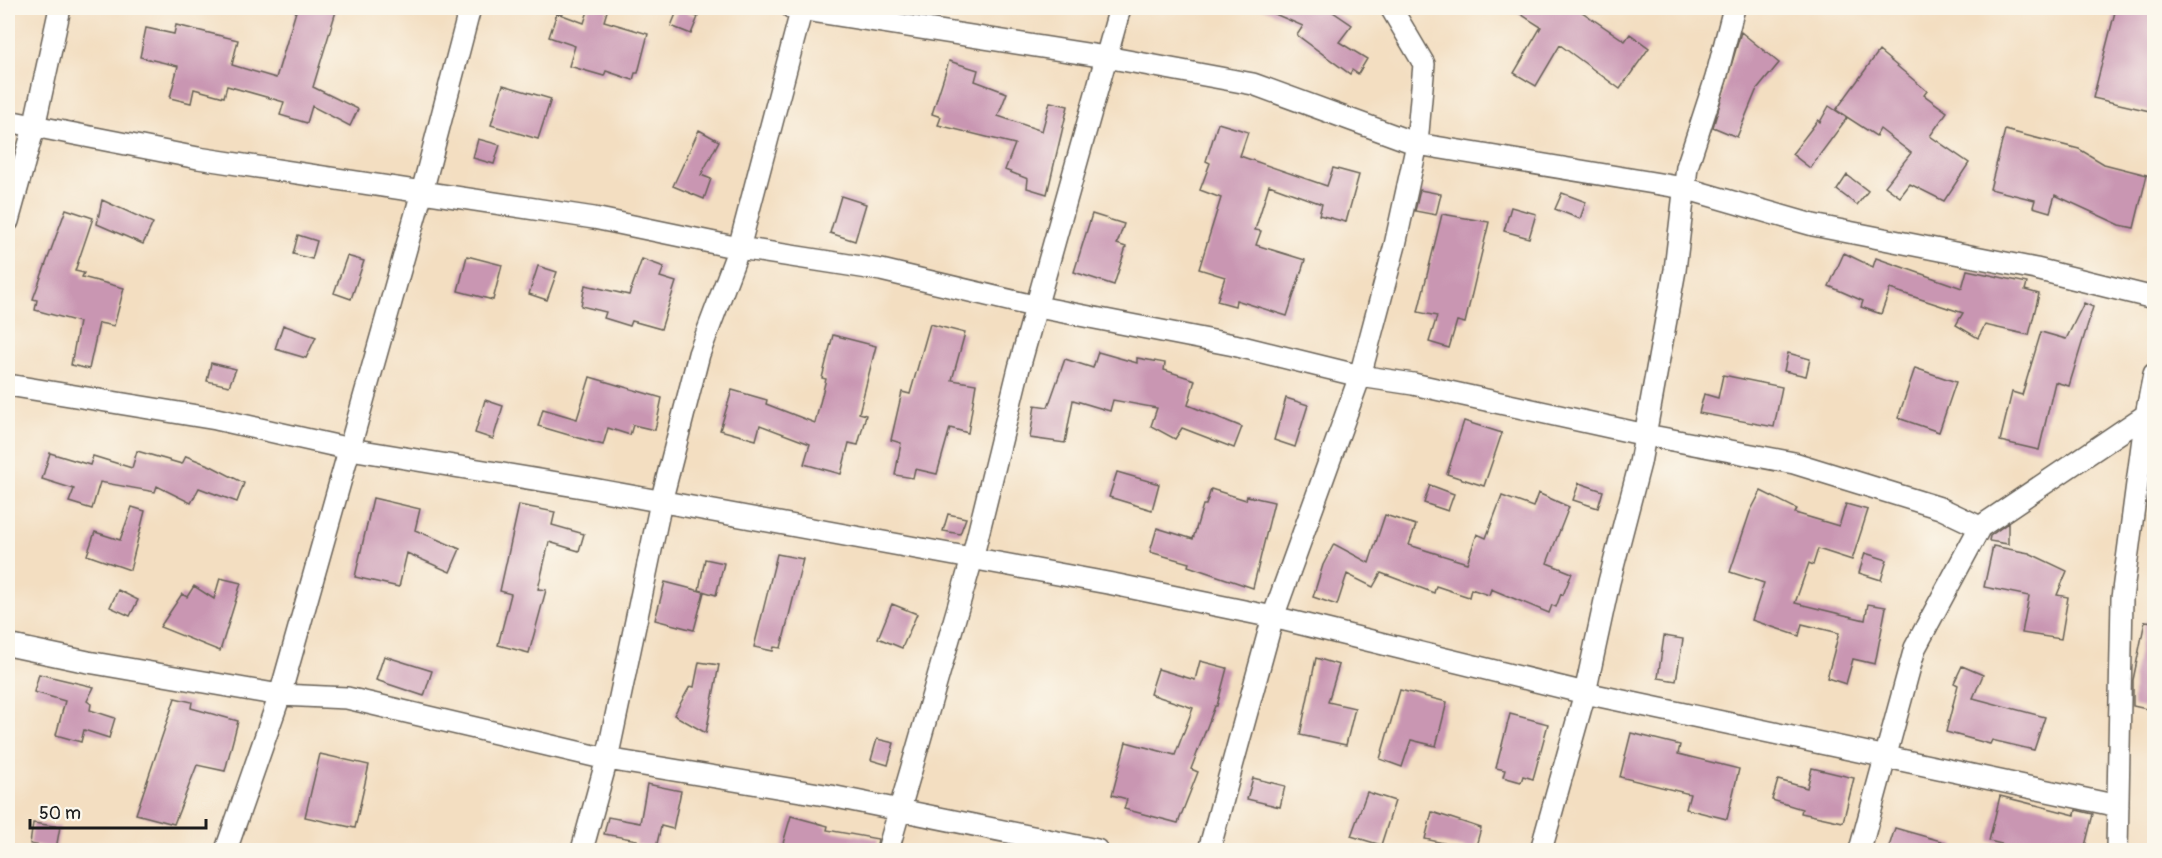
<svg xmlns="http://www.w3.org/2000/svg" width="2162" height="858" font-family="Pangolin,sans-serif">
  <rect width="100%" height="100%" fill="#fbf7ec"/>
  <filter id="ink" filterUnits="userSpaceOnUse"><feTurbulence type="fractalNoise" baseFrequency=".0167" numOctaves="2"/><feDisplacementMap in="SourceGraphic" scale="12" xChannelSelector="R" yChannelSelector="G"/><feConvolveMatrix kernelMatrix="1 2 1 2 8 2 1 2 1" color-interpolation-filters="sRGB"/></filter>
  <filter id="wash" filterUnits="userSpaceOnUse"><feTurbulence type="fractalNoise" baseFrequency=".008" numOctaves="4" result="noise"/><feDisplacementMap in="SourceGraphic" scale="24" xChannelSelector="R" yChannelSelector="G"/><feGaussianBlur stdDeviation="1.35" result="paint"/><feColorMatrix in="noise" values="0 0 0 0 0 0 0 0 0 0 0 0 0 0 0 0 0 1.4 0 .05"/><feComposite in="paint" operator="in"/></filter>
  <g filter="url(#wash)">
    <rect width="100%" height="100%" fill="#f3dec1"/>
    <g id="blocks">
      <path fill="#c996b2" d="M297,8H337L313,87L358,109L350,126L312,106L307,123L280,115L284,102L227,86L224,97L194,89L191,103L170,98L178,66L140,57L146,28L174,34L176,25L238,40L232,65L276,78Z
        M589,8H608L604,21L648,34L638,73H635L633,80L606,71L604,76L569,66L575,46L549,37L557,13L584,23Z
        M1261,8H1327L1352,25L1339,42L1367,59L1358,74L1352,70L1350,74L1297,35L1303,26Z
        M1511,8H1576L1625,41L1630,34L1649,48L1620,89L1560,45L1536,86L1514,73L1541,27Z
        M2116,8L2134,13L2135,8H2154V112L2093,98Z
        M678,9L698,17L691,34L671,26Z
        M1741,32L1779,63L1756,91L1737,137L1713,127Z
        M1879,51L1927,91L1924,95L1947,112L1930,136L1969,163L1944,201L1910,184L1900,197L1885,186L1911,153L1880,129L1876,136L1836,110Z
        M949,61L978,70L975,81L1007,93L998,116L1042,131L1050,102L1068,106L1047,194L1027,188L1028,179L1005,170L1015,144L938,125L941,117L932,114Z
        M503,85L551,99L538,139L491,125Z
        M1829,106L1847,118L1810,168L1792,154L1818,120L1820,122Z
        M1218,123L1248,132L1240,156L1327,186L1333,168L1359,175L1346,222L1319,215L1322,204L1269,185L1255,230L1261,231L1256,245L1305,260L1287,316L1236,300L1235,306L1217,301L1225,277L1199,269L1221,198L1200,190L1210,163L1206,161Z
        M699,130L719,141L701,175L711,179L704,199L673,186Z
        M2005,130L2079,149L2104,164L2147,175L2134,228L2120,225L2055,195L2050,212L2033,207L2035,200L1990,189Z
        M478,139L500,145L494,164L473,158Z
        M1847,175L1868,191L1857,205L1837,190Z
        M1420,190L1441,194L1436,215L1415,211Z
        M1562,193L1586,202L1580,219L1555,209Z
        M841,196L866,204L855,241L830,233Z
        M102,200L153,223L143,244L97,224Z
        M1511,207L1536,214L1529,238L1504,231Z
        M66,209L93,218L75,271L84,273L82,277L124,288L114,326L99,323L89,369L71,365L79,322L35,310L37,300L33,299Z
        M1092,214L1124,224L1117,244L1126,247L1114,285L1074,272Z
        M1442,214L1489,222L1465,323L1457,321L1449,348L1429,342L1437,316L1418,312Z
        M298,235L317,241L312,259L293,254Z
        M1844,253L1873,267L1876,258L1962,288L1967,270L2027,283L2025,290L2039,294L2029,335L1985,325L1978,338L1956,325L1963,313L1890,289L1881,314L1861,307L1863,301L1829,286Z
        M347,256L364,261L351,299L334,293Z
        M467,256L502,265L493,300L458,291Z
        M642,259L664,267L660,277L676,282L661,329L632,321L630,326L604,318L606,312L581,306L585,285L629,295Z
        M538,266L557,272L547,300L529,294Z
        M2084,303L2093,307L2069,386L2055,382L2039,450L2000,441L2012,392L2022,395L2041,332L2066,339Z
        M930,324L965,333L952,380L976,384L968,433L950,428L937,474L915,469L913,478L895,475L901,443L891,440L902,392L910,394Z
        M283,325L316,337L306,358L275,349Z
        M833,335L876,346L859,413L866,415L858,445L849,443L841,474L804,464L810,444L760,425L756,440L720,430L732,390L767,400L766,404L815,423L826,379L822,378Z
        M1098,352L1137,363V358L1165,363L1164,370L1195,380L1188,405L1242,427L1234,448L1182,428L1175,439L1151,426L1157,408L1113,400L1110,411L1073,400L1065,443L1030,438L1035,405L1048,407L1065,359L1093,368Z
        M1788,353L1810,359L1806,376L1784,371Z
        M211,363L236,369L229,386L207,381Z
        M1915,368L1956,382L1939,432L1898,418Z
        M1723,375L1782,387L1774,427L1699,413L1704,394L1718,398Z
        M590,377L662,398L655,430L633,425L630,435L608,428L603,445L538,426L543,409L577,419Z
        M1286,398L1308,405L1295,447L1274,440Z
        M485,400L503,406L493,439L475,433Z
        M1464,421L1502,433L1484,486L1447,474Z
        M137,451L182,464L186,456L211,466L244,483L237,502L199,488L191,503L157,486L155,492L100,482L92,509L69,502L74,489L42,479L50,453L90,465L93,456L132,468Z
        M1117,472L1159,484L1152,510L1109,497Z
        M1579,483L1603,491L1598,508L1573,500Z
        M1430,485L1454,494L1448,511L1424,503Z
        M1211,489L1246,500L1247,496L1274,502L1253,588L1188,566L1189,563L1150,552L1157,528L1193,539L1203,505H1206Z
        M1761,491L1797,509L1795,513L1839,526L1846,504L1868,510L1852,560L1818,549L1813,565L1809,563L1795,603L1865,620L1868,604L1886,607L1875,664L1853,659L1846,684L1827,678L1839,633L1802,624L1799,636L1752,620L1764,583L1730,572L1750,512Z
        M1538,493L1569,507L1547,563L1572,573L1563,595L1561,594L1556,607L1552,605L1549,613L1491,589L1489,595L1471,589L1469,597L1436,586L1434,593L1381,573L1373,587L1347,574L1337,605L1313,597L1323,565L1334,544L1369,563L1385,515L1416,525L1409,545L1467,563L1477,534L1486,538L1502,496L1533,507Z
        M373,498L420,509L415,530L460,549L450,572L407,553L399,587L355,577Z
        M519,505L555,512L552,525L584,534L579,551L549,542L538,589L546,590L529,653L498,645L511,594L500,591Z
        M132,507L145,511L130,570L87,555L95,532L120,540Z
        M948,514L966,518L960,534L943,531Z
        M2008,523V544L1989,541L1990,536Z
        M1993,546L2029,553L2067,571L2057,595L2068,597L2061,639L2022,633L2029,596L1984,587Z
        M1865,553L1887,560L1881,580L1859,573Z
        M777,554L803,559L781,648L774,647L773,651L754,647Z
        M705,559L724,563L716,595L699,590Z
        M220,578L241,583L220,651L160,627L182,594L187,597L194,586L214,599Z
        M665,582L704,592L694,630L655,620Z
        M118,590L138,600L130,616L110,607Z
        M892,604L917,614L902,648L878,638Z
        M2145,621L2154,622V692L2151,710L2133,706V680Z
        M1664,636L1683,639L1676,681L1658,678Z
        M384,656L432,671L424,696L376,680Z
        M1316,658L1339,665L1328,702L1355,708L1346,745L1300,735Z
        M1200,661L1227,668L1217,706H1215L1191,769L1198,772L1178,823L1124,809L1127,799L1112,795L1126,742L1175,755L1193,708L1150,694L1158,669L1195,680Z
        M699,662L719,665L706,733L674,715L690,686L694,687Z
        M1962,666L1983,675L1973,698L2045,717L2034,750L1992,740L1990,744L1946,732L1958,685L1954,683Z
        M39,674L94,687L87,701L91,704L90,710L115,718L109,738L84,730L81,742L56,735L65,701L34,692Z
        M1400,690L1447,702L1436,746L1411,740L1402,767L1380,759Z
        M175,698L192,702L191,708L238,721L225,771L197,765L174,824L136,814Z
        M1510,714L1548,724L1533,779L1523,776L1521,782L1503,777L1505,770L1496,768Z
        M1631,733L1680,745L1678,754L1739,769L1727,819L1686,809L1690,794L1620,777Z
        M877,739L894,743L888,765L871,760Z
        M320,754L369,765L355,828L305,817Z
        M1812,768L1854,778L1843,822L1801,813L1802,809L1772,800L1778,780L1807,788Z
        M1253,778L1285,786L1280,807L1247,799Z
        M647,784L681,791L673,829L661,826L656,848L636,844L637,840L604,834L608,817L640,823Z
        M1367,792L1395,801L1381,845L1351,836Z
        M2000,796L2075,815L2076,810L2093,814L2084,850H2026L1989,841Z
        M1432,812L1481,828L1475,850L1425,839Z
        M791,816L828,826L827,830L878,839L876,850H781Z
        M33,823L60,827L56,849L30,844Z
        M1895,828L1955,845V850H1888Z"/>
    </g>
  </g>
  <g filter="url(#ink)">
    <use href="#blocks" fill-opacity="0" stroke="#676056" stroke-width="1.5"/>
    <g fill="none" stroke-linecap="round" stroke-linejoin="round">
      <g stroke="#676056" stroke-width="24">
        <path id="street" d="M792,8L1106,57L1253,84L1417,144L1684,188L1813,225L2036,269L2154,298
          M8,121L198,158L594,218L739,248L881,270L1038,307L1234,345L1360,376L1413,384L1646,435L1794,463L1940,508L1980,527
          M8,221L34,127L60,8
          M8,385L216,419L350,449L582,487L1113,584L1273,617L1585,693L2118,806
          M8,645L88,662L280,695L347,698L607,759L831,796L1097,850
          M226,850L280,695L422,192L470,8
          M582,850L607,759L661,502L699,354L739,248L802,8
          M888,850L972,559L1019,368L1120,8
          M1209,850L1273,617L1360,376L1395,245L1417,144L1424,64L1391,8
          M1541,850L1585,693L1609,582L1640,463L1675,270L1687,167L1716,78L1734,8
          M1860,850L1915,648L1980,527L2146,415L2154,417
          M2117,850L2122,598L2146,415L2154,374"/>
      </g>
      <use href="#street" stroke="#fff" stroke-width="21"/>
    </g>
  </g>
  <rect width="2162" height="858" fill="none" stroke="#fbf7ec" stroke-width="30"/>
  <path d="M30 819v9h176v-9" fill="none" stroke="#1c1c1c" stroke-width="3"/>
  <text x="39" y="819" font-size="18" fill="#1c1c1c" stroke="#fbf7ec" stroke-width="4.5" paint-order="stroke">50 m</text>
</svg>
